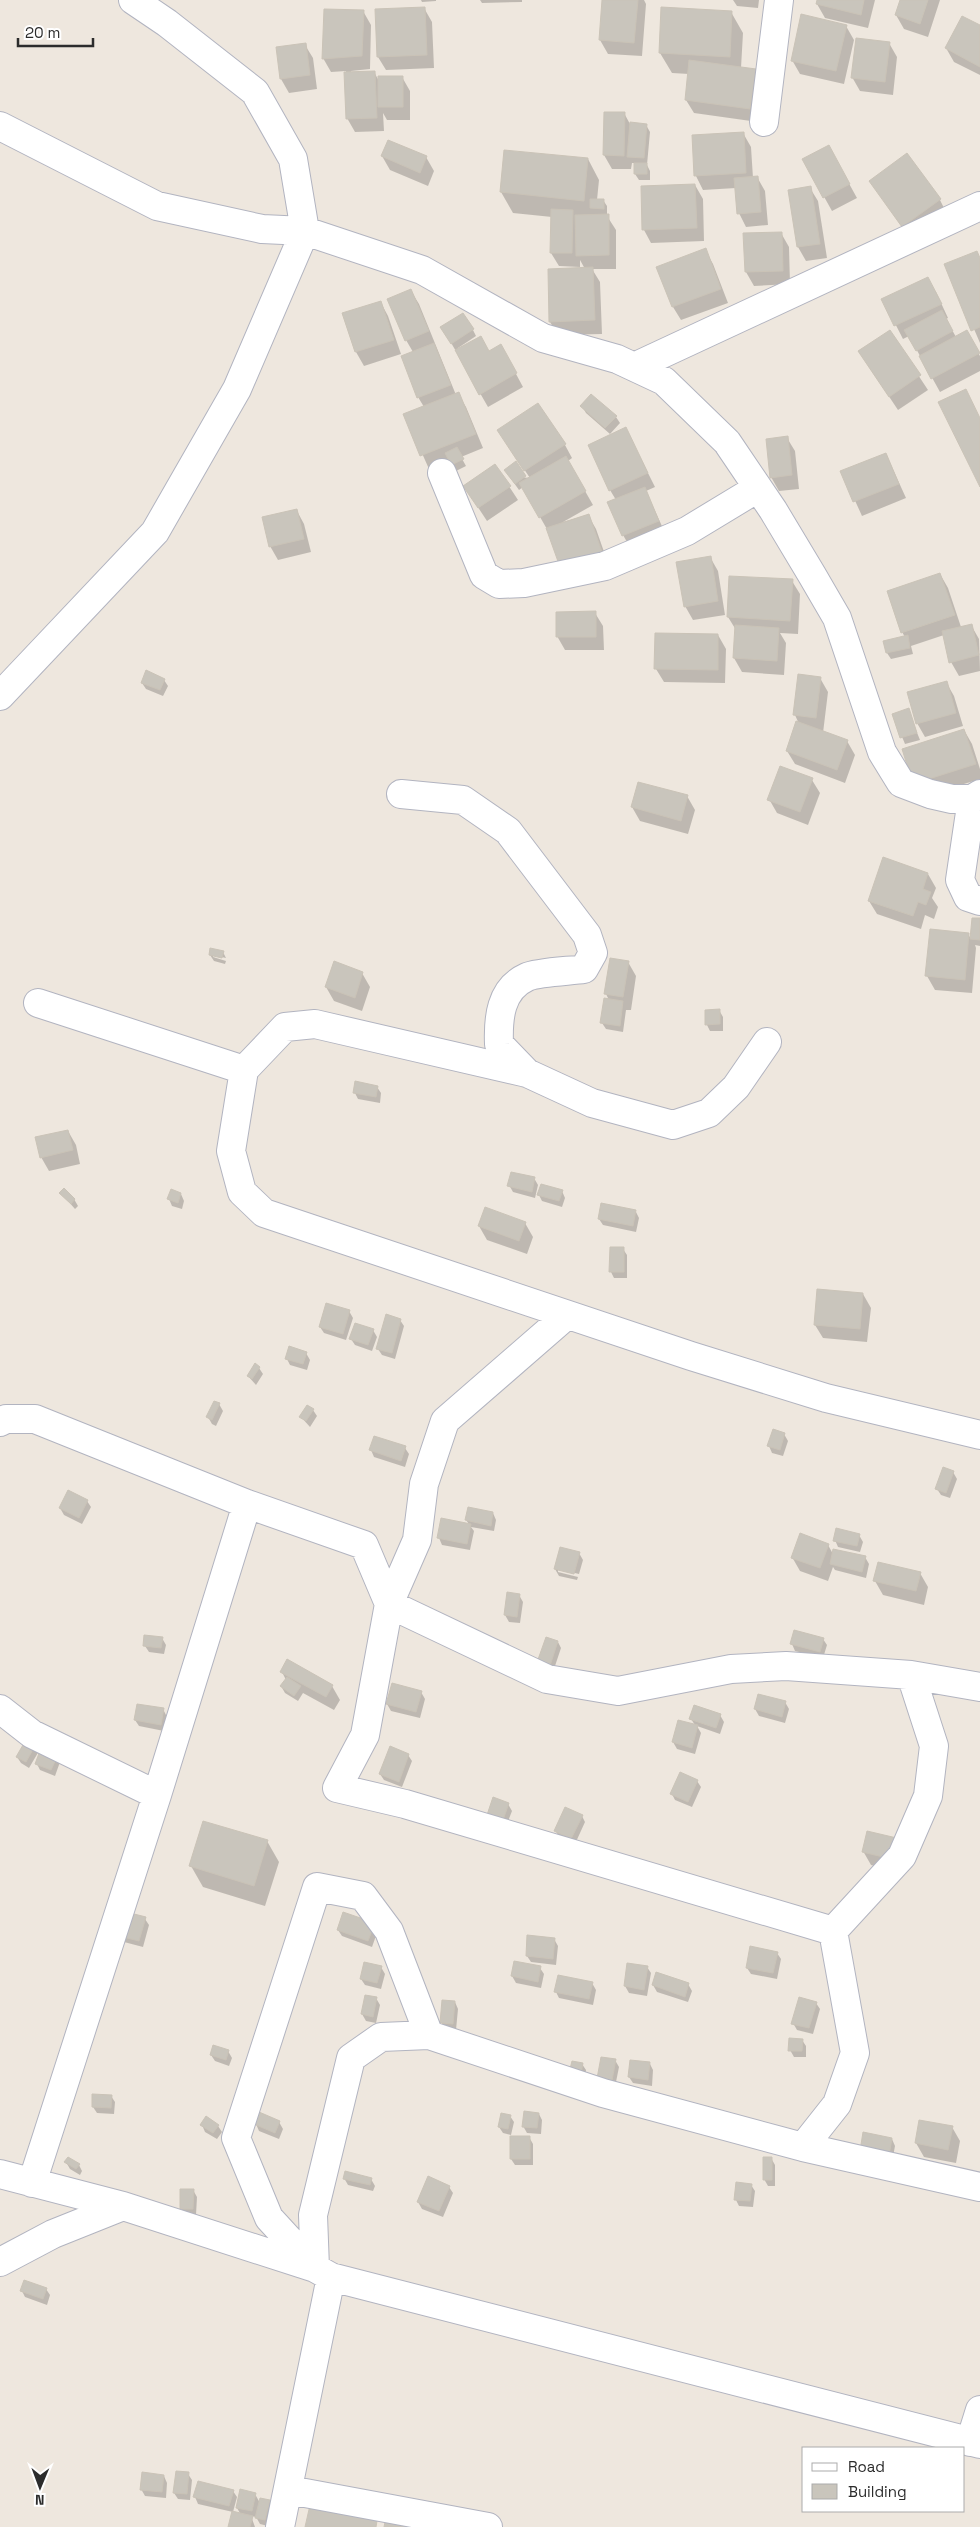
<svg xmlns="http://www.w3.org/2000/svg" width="980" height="2527" font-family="'Space Grotesk',sans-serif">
  <rect width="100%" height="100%" fill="#eee7de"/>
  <path fill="#0003" d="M421,0H436V1L422,2Z
    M480,0H522V2L482,3Z
    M603,0H644L646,4L642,56L608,54L600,40Z
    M733,0H759L758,8L737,6Z
    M818,0H875L868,28L825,18L817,4Z
    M901,0H940L928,37L904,29L896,15Z
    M424,8L432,22L434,68L386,70L378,57Z
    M363,11L371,25L370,69L351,71V73L374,72L379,81L402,77L410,91V120H387L383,113L384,131L355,132L347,118L346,71L331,72L323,58Z
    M731,12L743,33L741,68L755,70L763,84L758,122L694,113L686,100L689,74L672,73L660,53Z
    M846,26L854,40L844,84L800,74L792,60Z
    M980,27V75L954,62L946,48Z
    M889,43L897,57L893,95L860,91L852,77Z
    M305,45L313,58L317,89L289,93L281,79Z
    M605,113H624L630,124L646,125L650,132L647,165L650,171V180H639L635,174V163H632L631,169H612L604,155Z
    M743,133L751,147L753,178L757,177L765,191L768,225L746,227L739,213L736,188L703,190L696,176L693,136Z
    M382,156L426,157L434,171L428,186L390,170Z
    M588,159L599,180L597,200H603L607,206V216L616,230V269H592L600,282L602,334L558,335L550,322L585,269L580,260V267L559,266L551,253L552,217L513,213L501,192Z
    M803,159L836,160L857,198L832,211Z
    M871,181L940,200L947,214L911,240Z
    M695,185L703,199L704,241L651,243L644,230Z
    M810,188L818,201L827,258L806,261L798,247L789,191Z
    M781,233L789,247L790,284L754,286L746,272Z
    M705,250L713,264L728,303L681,320L673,307Z
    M980,259V343L946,264Z
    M411,291L419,304L456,395L458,394L466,407L483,448L461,457L466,466L456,471L450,461L429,469L405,415L424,407L418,397L413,352L406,340Z
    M936,292L948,318L946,319L956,337L974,345L980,356V371L940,392L909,336L903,339L883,300Z
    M381,303L388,316L401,354L364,366L356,352L344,314Z
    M473,330L476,336L458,348L459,349L488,352L508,359L523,387L488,407L446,334Z
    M889,331L928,390L898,410L868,365Z
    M582,406L616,417L620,423L610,434L586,413Z
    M626,429L655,487L646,491L666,535L631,549L623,535L616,500L610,490Z
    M787,438L795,451L799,489L779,491L771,477Z
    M507,444L565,445L572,458L568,461L593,505L563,522L588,515L596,529L609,566L548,531L523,487L519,490L509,476L530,478Z
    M886,454L906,498L862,516L842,472Z
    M495,465L518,500L487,521L464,486Z
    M297,511L304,524L311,552L278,560L270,546Z
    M710,557L718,571L725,615L693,620L685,606Z
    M940,574L948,588L961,627L971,625L979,639L980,671L959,676L951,662L944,635L911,646L913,654L891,659L887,653L905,637L902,632Z
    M792,581L800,594L798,634L780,633L786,643L784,675L742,672L734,658L736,630L728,617Z
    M595,613L603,626L604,650H565L557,636Z
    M718,635L726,649L725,683L664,682L656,669Z
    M799,676L820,678L828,692L823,733L847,741L855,755L845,783L795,764L787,751L799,724L795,715Z
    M164,680L168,686L163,696L146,689L142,683Z
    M946,682L954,696L963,726L925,737L917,723Z
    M908,710L920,740L905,744L893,715Z
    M964,730L972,744L980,769V779L922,797L914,783Z
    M812,780L820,793L808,825L777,813L769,799Z
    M687,796L695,810L688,834L640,821L632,807Z
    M928,874L936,888L932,898L938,907L934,919L925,915L921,929L877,914L869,901Z
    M980,920V946L975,945L976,948L972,993L935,990L927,976L968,934L971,939Z
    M223,952L226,958L213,955V957L226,961L225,964L214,961L210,955Z
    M628,962L636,976L631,1010H626L623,1032L606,1029L602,1023L609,1000L606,994Z
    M362,973L370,987L362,1011L334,1001L326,987Z
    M719,1010L723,1017V1031H710L707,1025Z
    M377,1087L381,1093L380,1103L358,1099L355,1093Z
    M68,1131L76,1145L80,1164L49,1171L41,1157Z
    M534,1178L538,1185L535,1198L513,1192L509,1185Z
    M562,1191L565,1198L562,1207L542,1201L539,1195Z
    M61,1193L74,1199L78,1206L75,1209Z
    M181,1194L184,1201L182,1209L172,1206L169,1199Z
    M636,1212L639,1218L636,1232L603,1225L599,1219Z
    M525,1223L533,1237L527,1254L487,1240L479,1226Z
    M623,1249L627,1255V1278H614L611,1272Z
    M863,1294L871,1308L867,1342L823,1338L815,1325Z
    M349,1311L353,1318L346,1340L324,1333L320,1327Z
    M400,1320L404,1326L395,1359L382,1355L378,1349Z
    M373,1330L377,1337L372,1351L355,1345L351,1339Z
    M306,1353L310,1360L307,1370L290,1365L287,1359Z
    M259,1368L263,1374L256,1385L248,1376Z
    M219,1404L223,1411L216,1426L212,1424L208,1417Z
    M313,1410L317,1416L310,1427L301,1417Z
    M784,1434L788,1441L783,1456L772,1453L769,1446Z
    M405,1448L409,1454L405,1467L374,1457L371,1450Z
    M953,1472L957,1479L950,1498L941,1495L937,1489Z
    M87,1501L91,1507L82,1524L64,1515L60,1508Z
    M493,1513L496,1520L494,1531L471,1527L474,1531L470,1550L442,1545L439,1538L469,1524L466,1520Z
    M859,1535L863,1542L860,1552L838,1547L835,1540Z
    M828,1545L833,1554L865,1557L869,1564L866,1578L835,1570L833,1567L828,1581L800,1571L792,1557Z
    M560,1548L579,1553L583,1560L579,1574L558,1569V1572L578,1577L577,1580L559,1576L555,1569Z
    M920,1573L928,1587L924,1605L883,1595L875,1581Z
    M519,1595L523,1602L520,1623L509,1622L505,1615Z
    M162,1638L166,1645L164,1654L149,1652L145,1646Z
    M823,1639L827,1645L823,1658L795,1651L792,1644Z
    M558,1642L561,1648L551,1678L540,1674Z
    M282,1672L332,1686L340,1700L334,1710L303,1693L298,1701L285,1693L281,1686L286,1680Z
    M421,1692L425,1699L420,1718L391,1711L387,1704Z
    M759,1695L785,1702L789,1709L785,1723L759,1716L755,1709Z
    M163,1709L166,1715L170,1716L164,1731L139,1726L135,1720Z
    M720,1715L724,1722L720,1734L697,1726L701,1733L695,1754L677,1749L673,1742L695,1725L691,1719Z
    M35,1744L39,1751L29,1768L21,1763L17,1757Z
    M42,1750L60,1762L55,1776L40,1770L37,1764Z
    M408,1755L412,1761L402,1787L384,1780L380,1774Z
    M697,1781L701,1787L692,1807L675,1800L672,1794Z
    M508,1804L512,1811L505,1829L491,1824Z
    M582,1816L585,1822L575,1844L559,1837L556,1831Z
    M868,1832L903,1873L871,1865L863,1851Z
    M267,1841L279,1862L265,1906L203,1887L191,1866Z
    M145,1919L149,1925L143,1947L124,1942L120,1935Z
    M338,1930H378L372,1947L342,1936Z
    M554,1939L558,1946L556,1965L531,1962L527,1956Z
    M777,1953L781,1959L777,1979L751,1974L747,1968Z
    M381,1967L385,1974L381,1989L365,1985L361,1979Z
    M647,1967L651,1973L647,1996L629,1993L625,1986Z
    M540,1968L544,1974L541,1988L516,1983L512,1976Z
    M592,1983L596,1990L593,2005L559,1998L556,1992Z
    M688,1984L692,1991L688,2002L657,1992L653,1985Z
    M376,1998L380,2005L376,2023L366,2021L362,2014Z
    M455,2002L458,2009L456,2030L445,2029L441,2022Z
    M816,2003L820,2009L813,2034L797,2030L793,2023Z
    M802,2040L806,2046V2057H794L790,2050Z
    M228,2051L232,2058L229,2066L215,2061L211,2055Z
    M615,2060L619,2067L614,2092L601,2090Z
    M573,2062L582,2064L586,2070L584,2086Z
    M650,2064L653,2070L652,2086L633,2083L629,2077Z
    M111,2096L115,2102L114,2114L97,2113L93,2107Z
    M539,2114L542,2120L541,2134L527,2133L523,2126Z
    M510,2116L514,2122L511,2135L503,2133L499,2127Z
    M279,2122L283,2129L279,2139L259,2131L256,2124Z
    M202,2125L218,2126L222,2132L217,2139L205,2132Z
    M952,2127L960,2141L956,2163L924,2157L916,2143Z
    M529,2137L533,2144V2165H515L511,2159Z
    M892,2139L895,2146L892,2162L861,2151Z
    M771,2158L775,2165V2186H768L764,2179Z
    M66,2162L79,2165L82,2171L80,2175L70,2169Z
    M344,2178L371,2179L375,2186L373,2191L348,2185Z
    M751,2185L755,2191L753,2207L739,2206L736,2200Z
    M449,2187L453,2193L443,2217L422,2209L418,2202Z
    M193,2190L197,2197L196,2215H185L181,2208Z
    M46,2289L50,2295L47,2305L25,2297L22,2291Z
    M188,2474L192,2480L190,2500L178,2499L174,2493Z
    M164,2476L167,2483L166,2498L145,2496L141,2489Z
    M233,2491L237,2497L233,2512L198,2504L195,2497Z
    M255,2494L260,2503L269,2501L273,2508L268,2526L260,2524L256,2517L251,2516L255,2527H229L241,2515L237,2508Z"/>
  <path fill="#c9c5bc" stroke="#cac3b7" d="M602,0H638L634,43L599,40Z
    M817,0H864L861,15L816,4Z
    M900,0H928L920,24L895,15Z
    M425,7L427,55L377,57L375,9Z
    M661,7L732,11L730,57L659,53Z
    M324,9L364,10L362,56L322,59Z
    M801,14L847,25L836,71L791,61Z
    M962,16L980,25V67L945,48Z
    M856,38L890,42L885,82L851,78Z
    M306,43L310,75L280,79L276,47Z
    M689,60L756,69L750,109L685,100Z
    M375,71L377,118L346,119L344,72Z
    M378,76H403V107H378Z
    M604,112H625L624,156L603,155Z
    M630,122L647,124L644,158L627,157Z
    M744,132L746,173L694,176L692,135Z
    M388,140L427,156L420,173L381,156Z
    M829,145L850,184L823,198L802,159Z
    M504,150L588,158L584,201L500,192Z
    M907,153L941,199L902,227L869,181Z
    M634,163H647V174H634Z
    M758,176L761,212L737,214L734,178Z
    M695,184L697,228L642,230L641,186Z
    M811,186L820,244L797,247L788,190Z
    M590,199H604V209L590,208Z
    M551,209L573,210L572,253H550Z
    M609,214V255L576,256L575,215Z
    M782,232L783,271L745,272L743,233Z
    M706,248L721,289L672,307L656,267Z
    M977,251L980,258V327L971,331L944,264Z
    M593,267L595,320L549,322L548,269Z
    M928,277L942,304L894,326L881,299Z
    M411,289L429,331L405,341L387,299Z
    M381,301L394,340L355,352L342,313Z
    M942,310L953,331L916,351L904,330Z
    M463,313L474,329L451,344L440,327Z
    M890,330L921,375L889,397L858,351Z
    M967,330L980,353L931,379L919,356Z
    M481,336L489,351L501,344L517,373L479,395L455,350Z
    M434,343L451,385L417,398L401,356Z
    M966,389L980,418V487L938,402Z
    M459,392L476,434L420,456L403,414Z
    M591,394L617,416L605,428L580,406Z
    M538,403L566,444L524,471L497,430Z
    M626,427L648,473L609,491L588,445Z
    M788,436L792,475L770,478L766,439Z
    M457,447L464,459L451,465L445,453Z
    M886,453L899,484L853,502L840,471Z
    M566,456L586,491L539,518L519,483Z
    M516,461L526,476L515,484L504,470Z
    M495,464L511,486L478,508L463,486Z
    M645,487L659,521L622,536L607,502Z
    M297,509L304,539L269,547L262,517Z
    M589,514L602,552L560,567L546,528Z
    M711,556L718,601L684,607L676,562Z
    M940,573L955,615L901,633L887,591Z
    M729,576L793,579L790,621L727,617Z
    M596,611V637H556V612Z
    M972,624L979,655L949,663L942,631Z
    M735,625L779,628L777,661L733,658Z
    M655,633L718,634V670L654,669Z
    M908,635L910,648L886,653L883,641Z
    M146,670L165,679L160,690L141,683Z
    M798,674L821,677L816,718L793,715Z
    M947,681L956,713L916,724L907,692Z
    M909,708L917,733L900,738L892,714Z
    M796,721L848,740L837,770L786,751Z
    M964,729L976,764L913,784L902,749Z
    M780,766L813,778L800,812L767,800Z
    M638,782L688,795L681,821L631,807Z
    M883,857L928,873L923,889L931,892L926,905L918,902L913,916L868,901Z
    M972,918H980V940L970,939Z
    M930,929L969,933L965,980L925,976Z
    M210,948L224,951L222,958L209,955Z
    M610,958L629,961L623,997L604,994Z
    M334,961L363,972L355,998L325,987Z
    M604,998L623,1001L620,1026L600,1023Z
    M720,1009V1024L705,1025V1010Z
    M355,1081L378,1086L376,1097L353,1093Z
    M68,1130L73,1150L40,1158L35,1137Z
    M511,1172L535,1177L532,1192L507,1186Z
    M541,1184L563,1190L559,1201L537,1195Z
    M64,1188L75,1199L71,1204L59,1193Z
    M171,1189L181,1193L178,1203L167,1199Z
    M601,1203L636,1210L633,1226L598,1219Z
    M485,1207L526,1222L519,1241L478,1226Z
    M610,1247H624V1272H609Z
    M817,1289L863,1293L860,1329L814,1325Z
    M326,1303L350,1310L343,1334L319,1327Z
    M386,1314L401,1319L392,1353L376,1349Z
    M355,1323L374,1329L368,1345L349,1339Z
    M289,1346L307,1352L303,1364L285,1359Z
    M255,1363L260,1367L252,1379L247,1376Z
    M214,1401L220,1403L212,1420L206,1417Z
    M307,1405L314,1409L306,1421L299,1417Z
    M773,1429L785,1433L780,1450L767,1446Z
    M374,1436L406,1446L401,1461L369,1450Z
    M943,1467L954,1471L946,1493L935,1489Z
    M68,1490L88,1500L79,1518L59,1508Z
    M468,1507L493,1512L491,1526L465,1520Z
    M441,1518L471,1524L467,1544L437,1538Z
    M836,1528L860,1534L857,1546L833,1541Z
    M800,1533L829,1544L820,1568L791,1558Z
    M560,1547L580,1552L574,1574L554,1569Z
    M833,1549L866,1556L862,1572L830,1564Z
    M878,1562L921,1572L916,1591L873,1581Z
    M507,1592L520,1594L517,1617L504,1615Z
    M794,1630L824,1638L820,1652L790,1644Z
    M144,1635L163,1637L161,1648L143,1646Z
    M546,1637L558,1641L548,1672L535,1668Z
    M287,1659L333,1685L326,1697L280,1672Z
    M287,1677L301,1686L294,1696L280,1686Z
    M392,1683L422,1691L416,1712L386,1704Z
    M758,1694L786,1701L782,1717L754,1709Z
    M137,1704L164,1708L161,1725L134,1720Z
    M694,1705L721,1714L716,1728L689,1719Z
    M678,1720L698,1725L692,1748L672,1742Z
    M27,1738L36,1744L26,1762L16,1757Z
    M390,1746L409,1754L399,1782L379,1774Z
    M41,1748L58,1755L51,1770L35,1764Z
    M680,1772L698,1780L688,1802L670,1794Z
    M493,1797L509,1803L502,1823L486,1818Z
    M565,1807L583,1815L571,1839L554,1831Z
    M203,1821L268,1840L254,1886L189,1866Z
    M867,1831L901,1839L896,1860L862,1852Z
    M126,1912L146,1917L139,1941L119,1936Z
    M343,1912L375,1923L368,1941L337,1930Z
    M527,1935L555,1938L553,1959L526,1956Z
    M750,1946L778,1952L773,1973L746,1968Z
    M514,1961L541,1966L538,1982L511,1976Z
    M364,1962L382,1966L377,1983L360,1979Z
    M627,1963L648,1966L644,1990L624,1986Z
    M656,1972L689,1983L685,1997L652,1985Z
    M558,1975L593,1982L589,1999L554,1992Z
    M365,1995L377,1997L373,2017L361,2014Z
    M799,1997L817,2002L809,2028L791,2024Z
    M442,2000L455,2001L453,2024L440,2023Z
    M789,2038L803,2039L802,2051H788Z
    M213,2045L229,2050L226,2060L210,2055Z
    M601,2057L616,2059L611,2086L596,2084Z
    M630,2060L650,2062L648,2080L628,2077Z
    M572,2061L583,2063L580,2080L568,2077Z
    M92,2094L112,2095L111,2108L92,2107Z
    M524,2111L539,2113L537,2128L522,2127Z
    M259,2112L280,2121L275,2133L254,2124Z
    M501,2113L511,2115L508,2129L498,2127Z
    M206,2116L219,2125L213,2133L200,2125Z
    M919,2120L953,2126L948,2150L915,2143Z
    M863,2132L892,2138L889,2156L860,2151Z
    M510,2136H530V2159H510Z
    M68,2157L80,2164L76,2169L64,2162Z
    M763,2157H772V2180H763Z
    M345,2171L372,2178L370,2185L343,2179Z
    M428,2176L450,2186L439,2211L417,2202Z
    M736,2182L752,2184L750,2201L734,2200Z
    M180,2189H194L193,2209H180Z
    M24,2280L47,2288L43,2299L20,2291Z
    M176,2471L189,2472L187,2494L173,2493Z
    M142,2472L164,2475L162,2492L140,2490Z
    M198,2481L234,2490L229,2506L193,2497Z
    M240,2489L256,2493L252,2511L236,2508Z
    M260,2498L270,2500L265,2520L255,2518Z
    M310,2505L377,2521L376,2527H305Z
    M232,2511L253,2516L250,2527H228Z
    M385,2522L412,2527H384Z"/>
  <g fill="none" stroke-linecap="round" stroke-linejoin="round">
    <g stroke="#b2b4c0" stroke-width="30">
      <path id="minor" d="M764,122L779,0
        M0,126L157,206L262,229L305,231L422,270L543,338L617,359L664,381L727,442L773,510L812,575L837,618L882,752L901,783L930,794L952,799H972L980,794
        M634,367L980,206
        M442,473L484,575L499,584L524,583L605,566L687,531L758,488
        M0,696L155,532L237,389L305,231L293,159L255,92L167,23L133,0
        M401,794L463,800L508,831L587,935L593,953L584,969C571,971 538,972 527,977C500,989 498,1019 499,1044L527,1073
        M972,799L960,880L968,897L980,901
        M38,1003L244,1070
        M767,1042L736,1087L709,1113L673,1125L592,1103L527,1073L315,1024L285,1027L244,1070L231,1151L242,1192L264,1213L691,1356L826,1398L980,1435
        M567,1315L445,1421L424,1484L417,1540L389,1604L365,1735L337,1788L405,1804L833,1931
        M0,1422L6,1419H35L247,1504L364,1545L389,1604L547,1679L618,1691L731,1669L786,1666L911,1675L980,1687
        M0,1709L32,1734L157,1795
        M833,1931L902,1856L928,1796L934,1746L911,1675
        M803,2147L837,2104L855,2053L833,1931
        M0,2174L123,2206L315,2268L331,2277L980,2444
        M32,2183L157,1795L247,1504
        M0,2262L53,2234L123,2206
        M314,2267L269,2218L236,2138L317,1887L363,1896L389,1931L429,2035
        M315,2268L313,2215L351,2058L381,2037L429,2035L603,2093L803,2147L980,2187
        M970,2442L980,2410
        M289,2490L488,2527
        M280,2527L331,2277"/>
    </g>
    <use href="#minor" stroke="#fff" stroke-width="28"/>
  </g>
  <rect x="802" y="2447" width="162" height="65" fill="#ffffff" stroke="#ababab"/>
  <rect x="812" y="2463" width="25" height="8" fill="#ffffff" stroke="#ababab"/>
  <text x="848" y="2472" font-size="15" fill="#2c2c2c">Road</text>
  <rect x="812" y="2484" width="25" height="15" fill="#c9c5bc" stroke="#ababab"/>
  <text x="848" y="2497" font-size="15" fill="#2c2c2c">Building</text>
  <g transform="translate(40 2487) rotate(181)" stroke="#ffffff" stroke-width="4" paint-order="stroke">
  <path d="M0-4L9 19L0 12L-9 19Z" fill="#2c2c2c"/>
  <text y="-8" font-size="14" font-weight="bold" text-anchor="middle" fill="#2c2c2c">N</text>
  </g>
  <path d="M18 38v8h75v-8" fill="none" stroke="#2c2c2c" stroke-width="2.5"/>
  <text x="25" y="38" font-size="15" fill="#2c2c2c" stroke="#ffffff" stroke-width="4" paint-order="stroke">20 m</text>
</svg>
